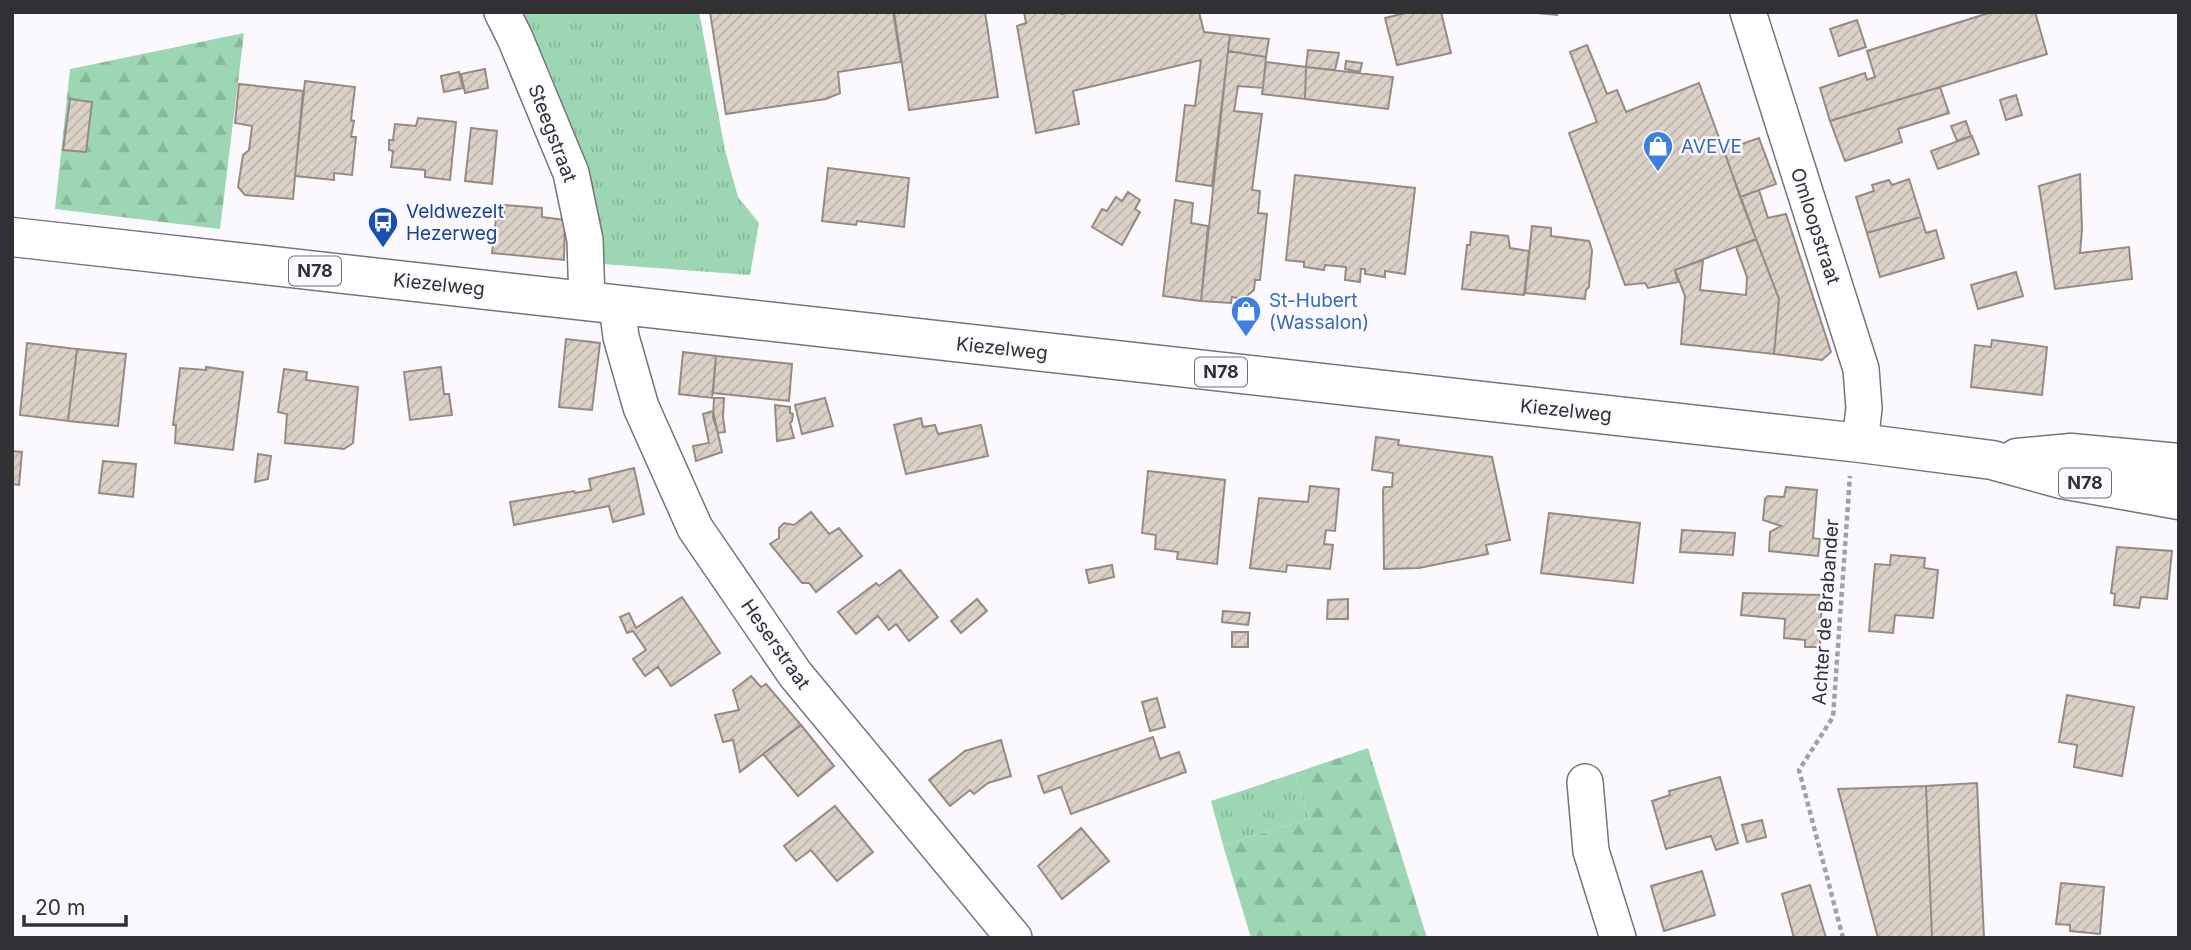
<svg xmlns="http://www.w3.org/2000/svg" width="2191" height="950" font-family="Inter,sans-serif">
  <defs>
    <pattern id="grass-tufts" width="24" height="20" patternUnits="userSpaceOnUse" patternTransform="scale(1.75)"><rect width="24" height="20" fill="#9dd6b2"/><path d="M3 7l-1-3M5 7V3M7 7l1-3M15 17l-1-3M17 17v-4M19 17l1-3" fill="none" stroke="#88b89a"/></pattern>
    <pattern id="forest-firs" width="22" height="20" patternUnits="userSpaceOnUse" patternTransform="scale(1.75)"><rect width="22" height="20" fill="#9dd6b2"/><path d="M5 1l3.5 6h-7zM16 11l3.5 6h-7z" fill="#88b89a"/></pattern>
    <pattern id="building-hatch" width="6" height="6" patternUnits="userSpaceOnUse" patternTransform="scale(1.75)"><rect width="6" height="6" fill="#dbd1c7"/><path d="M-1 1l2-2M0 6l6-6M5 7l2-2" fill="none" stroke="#bcb4ac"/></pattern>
  </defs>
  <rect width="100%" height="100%" fill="#fbf9fe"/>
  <path fill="url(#grass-tufts)" d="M518,12H699L725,150L738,197L759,223L750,275L603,264L584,164L549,70Z
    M1295,773L1309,819L1223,845L1211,801Z"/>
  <path fill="url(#forest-firs)" d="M244,33L220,229L55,209L70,69Z
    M1368,748L1427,938H1251L1223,845L1309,819L1295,773Z"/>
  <path fill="url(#building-hatch)" stroke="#958b82" stroke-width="2" d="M710,12H893L901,62L838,72L840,93L826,99L726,114Z
    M894,12H985L998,97L909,110Z
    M1024,12H1061L1062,14L1069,12H1199L1204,32L1230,35L1212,186L1176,181L1185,105L1195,106L1201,60L1073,91L1079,124L1036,133L1017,26L1026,23Z
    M1409,12H1441L1451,53L1397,65L1385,18Z
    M1525,12H1557V15Z
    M1992,12H2035L2047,54L1830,121L1820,88L1865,73L1867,80L1875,77L1867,51Z
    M1857,20L1866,47L1839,56L1830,29Z
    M1230,35L1269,39L1266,57L1228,51Z
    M1587,45L1607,94L1617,90L1626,112L1699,83L1756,239L1675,270L1678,282L1648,288L1645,283L1625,285L1569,133L1597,122L1570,52Z
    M1308,50L1339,53L1335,70L1306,67Z
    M1228,51L1266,57L1263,88L1238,86L1234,111L1262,114L1252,190L1260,191L1258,213L1267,214L1260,280H1255L1254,290L1243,299L1232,297L1231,303L1201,301Z
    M1346,61L1362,63L1360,72L1345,69Z
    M1266,62L1306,67L1305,99L1262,94Z
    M1306,67L1393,77L1388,109L1305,99Z
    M485,69L488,88L465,93L461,74Z
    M459,72L463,88L444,92L441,76Z
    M305,81L355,87L351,120L354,121L351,137H356L352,175L334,173V180L295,176Z
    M239,84L303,91L293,199L245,195L238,187L243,155L249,150L252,126L235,123Z
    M1940,87L1949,113L1898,129L1902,142L1845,161L1830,121Z
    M2016,95L2022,115L2006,120L2000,100Z
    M70,99L92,102L86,152L63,150Z
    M418,118L456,122L450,180L425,177V170L391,167L393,151L389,150V140H393L395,124L416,126Z
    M1966,121L1971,136L1957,141L1951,126Z
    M471,128L497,131L492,184L465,181Z
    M1972,136L1979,154L1938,169L1931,151Z
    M1759,138L1776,184L1740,197L1724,150Z
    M828,168L909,178L904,227L857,221L856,225L822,221Z
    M2080,174L2082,229L2080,253L2129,247L2132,279L2055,289L2039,186Z
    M1295,175L1415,188L1405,274L1385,271V277L1365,274V269H1361L1360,282L1345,280L1346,267L1325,265L1324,270L1304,267V262L1286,260Z
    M1909,179L1921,217L1867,233L1856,197L1874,191L1872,185L1889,180L1892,185Z
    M1759,190L1768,218L1786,214L1831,352L1822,360L1774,354L1779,299L1740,197Z
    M1128,192L1140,200L1135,209L1140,212L1122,245L1092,227L1102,209L1107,211L1116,197L1122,201Z
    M1175,200L1193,203L1191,223L1208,226L1201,301L1163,296Z
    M505,205L542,208V217L565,220L564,260L492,253L496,219L503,220Z
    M1921,217L1926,233L1936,230L1944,258L1880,277L1867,233Z
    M1532,226L1551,228V236L1589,241L1592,250L1589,287L1586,290L1585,299L1525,293Z
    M1471,232L1508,236L1510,248L1529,251L1524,295L1462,289L1467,245H1470Z
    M1756,239L1779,299L1774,354L1681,344L1685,296L1675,270L1703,260L1700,290L1746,295L1747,277L1736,247Z
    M2016,272L2023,296L1978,309L1971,285Z
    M566,339L600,343L592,410L559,407Z
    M1992,340L2047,347L2042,395L1971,387L1975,345L1991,347Z
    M27,343L77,349L68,421L20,415Z
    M77,349L126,354L118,426L68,421Z
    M683,352L716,356L712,398L679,394Z
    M716,356L792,364L789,401L713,393Z
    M206,367L243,372L233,450L175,443L176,425H173L180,368L206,370Z
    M441,367L444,394H449L452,415L410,420L404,372Z
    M284,369L307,372L306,380L358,387L353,443L344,449L285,443L287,414L278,412Z
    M714,398H724L723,417L725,432L718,433L713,417Z
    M825,398L833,426L802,434L795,405Z
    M775,405L790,407V413L793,414L792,421L790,423L794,438L777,441Z
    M713,411L722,452L696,461L693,446L709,443L703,414Z
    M921,418L923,427L935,425L938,434L981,425L988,456L906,474L894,425Z
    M1376,437L1399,440L1398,445L1492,457L1510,540L1486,545L1488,554L1419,568L1384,569L1383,491L1384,487H1392L1393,473L1372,470Z
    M12,451L22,452L19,485L12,484Z
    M258,454L271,456L268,479L255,482Z
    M103,461L136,464L133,497L99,493Z
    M634,468L644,514L613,522L609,506L514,525L510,502L574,491L575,493L591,490L589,479Z
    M1148,471L1225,480L1217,564L1177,559L1178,552L1155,549L1156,535L1142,533Z
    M1310,486L1339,489L1335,531L1326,530L1324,544L1333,545L1330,569L1287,565L1286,572L1250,568L1259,498L1308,502Z
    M1786,487L1817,490L1813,538L1820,539L1818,556L1769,551L1770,532L1781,526L1763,520L1765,499L1768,496L1784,497Z
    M811,512L829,534L839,528L862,556L816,592L809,583H802L770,544L779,538V528L784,523L794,525Z
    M1549,513L1640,523L1633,583L1541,573Z
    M1682,530L1735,533L1733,555L1680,552Z
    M2117,547L2172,551L2167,599L2141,597L2139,608L2114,605L2115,594L2111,593Z
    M1891,555L1925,558L1924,568L1938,570L1933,618L1895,615L1893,633L1869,631L1875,564L1890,565Z
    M1112,565L1114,577L1089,583L1086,570Z
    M900,570L938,617L909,641L896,624L889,630L878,616L856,634L838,612L876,583L879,586Z
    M1743,593L1822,595L1820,647H1805V640L1784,638L1785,619L1741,615Z
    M682,597L720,653L671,686L658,667L645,676L633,659L646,650L633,631L627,633L620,617L629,613L636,628Z
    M977,599L987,611L961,633L951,621Z
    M1348,599V619H1327L1328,600Z
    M1223,611L1250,613L1248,625L1222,622Z
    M1232,632H1248V647H1232Z
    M751,676L761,687L766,684L801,725L740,772L733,740L723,742L715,715L739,710L733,690Z
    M2067,695L2134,707L2122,776L2074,767L2077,745L2059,742Z
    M1157,698L1165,727L1150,731L1142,702Z
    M801,725L834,766L798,796L763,754Z
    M1153,737L1160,759L1179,752L1186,772L1071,814L1061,787L1044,793L1038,776Z
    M1001,740L1011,776L988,783L974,794L970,790L950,806L929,780L965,751Z
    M1720,777L1738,843L1716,850L1711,836L1666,849L1652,801L1670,795L1669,791Z
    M1977,783L1984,938H1932L1926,786Z
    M1926,786L1932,938H1878L1838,789Z
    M835,806L873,852L837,881L811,850L796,861L784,846Z
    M1762,820L1766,837L1747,842L1742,825Z
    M1081,828L1109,861L1062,899L1038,866Z
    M1702,871L1715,915L1664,931L1651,886Z
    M2061,883L2104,887L2100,934L2070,931V925L2056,924Z
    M1810,885L1826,938H1794L1782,894Z"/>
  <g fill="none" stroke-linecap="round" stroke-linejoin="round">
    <g stroke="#77737f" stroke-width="38">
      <path id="street" d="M502,12L515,38L571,173L585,240L587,301
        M1748,12L1861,369L1864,408L1860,443
        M617,305L621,337L641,407L695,528L795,674L1014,938
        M1585,782L1591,851L1618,938"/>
    </g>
    <g stroke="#77737f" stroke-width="41">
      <path id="primary" d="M12,237L1860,443L1992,460L2061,479L2179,500
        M2017,458L2071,453L2179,463"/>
    </g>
    <path stroke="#a1a0a5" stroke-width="4.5" stroke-dasharray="5 3.5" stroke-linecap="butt" d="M1843,938L1799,770L1833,717L1850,476"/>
    <use href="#street" stroke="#fff" stroke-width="35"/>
    <use href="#primary" stroke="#fff" stroke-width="38"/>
  </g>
  <defs>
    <g id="shop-pin" transform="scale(1.575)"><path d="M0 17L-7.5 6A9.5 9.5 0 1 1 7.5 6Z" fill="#3f7fe0" stroke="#fbf9fe"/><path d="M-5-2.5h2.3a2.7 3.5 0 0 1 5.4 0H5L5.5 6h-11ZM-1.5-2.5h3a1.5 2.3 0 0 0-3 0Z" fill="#fff"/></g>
    <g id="bus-pin" transform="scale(1.575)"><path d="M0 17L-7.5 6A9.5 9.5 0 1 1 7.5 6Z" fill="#1a4fb4" stroke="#fbf9fe"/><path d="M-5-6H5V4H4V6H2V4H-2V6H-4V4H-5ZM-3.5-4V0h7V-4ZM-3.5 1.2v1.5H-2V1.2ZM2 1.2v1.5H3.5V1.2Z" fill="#fff"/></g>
  </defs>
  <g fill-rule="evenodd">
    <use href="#shop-pin" x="1658" y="146"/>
    <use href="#bus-pin" x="383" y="222"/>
    <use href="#shop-pin" x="1246" y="311"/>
  </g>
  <g text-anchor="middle" stroke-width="5" stroke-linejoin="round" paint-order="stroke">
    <g fill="#fbf9fe" stroke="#6e6c71" stroke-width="2">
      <rect x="289" y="256.5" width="52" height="29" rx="5"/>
      <rect x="1195" y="357.5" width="52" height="29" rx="5"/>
      <rect x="2059" y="468.5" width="52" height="29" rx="5"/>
    </g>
    <g font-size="18" font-weight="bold" fill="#313035">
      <text x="315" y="277">N78</text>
      <text x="1221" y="378">N78</text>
      <text x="2085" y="489">N78</text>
    </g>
    <g font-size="19" fill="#313035" stroke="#fbf9fe">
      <text transform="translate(553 133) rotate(69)" y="7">Steegstraat</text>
      <text transform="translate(1816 226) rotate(72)" y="7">Omloopstraat</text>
      <text transform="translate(439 284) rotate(6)" y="7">Kiezelweg</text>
      <text transform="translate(1002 348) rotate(6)" y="7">Kiezelweg</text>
      <text transform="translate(1566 410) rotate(6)" y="7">Kiezelweg</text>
      <text transform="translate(1825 612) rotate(-86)" y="7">Achter de Brabander</text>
      <text transform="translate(776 644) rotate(55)" y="7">Heserstraat</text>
    </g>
    <g font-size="19" fill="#366cbe" stroke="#fbf9fe" text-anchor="start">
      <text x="1681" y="153">AVEVE</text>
      <text x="1269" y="307">St-Hubert<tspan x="1269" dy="22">(Wassalon)</tspan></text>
    </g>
    <g font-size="19" fill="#164399" stroke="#fbf9fe" text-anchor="start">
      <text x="406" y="218">Veldwezelt<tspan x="406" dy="22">Hezerweg</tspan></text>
    </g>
  </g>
  <rect width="2191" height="950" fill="none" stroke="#313035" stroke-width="28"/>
  <path d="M24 915v10h102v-10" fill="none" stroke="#313035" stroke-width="3.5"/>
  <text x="35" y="915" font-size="21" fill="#313035" stroke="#fbf9fe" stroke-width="5" paint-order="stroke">20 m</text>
</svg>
